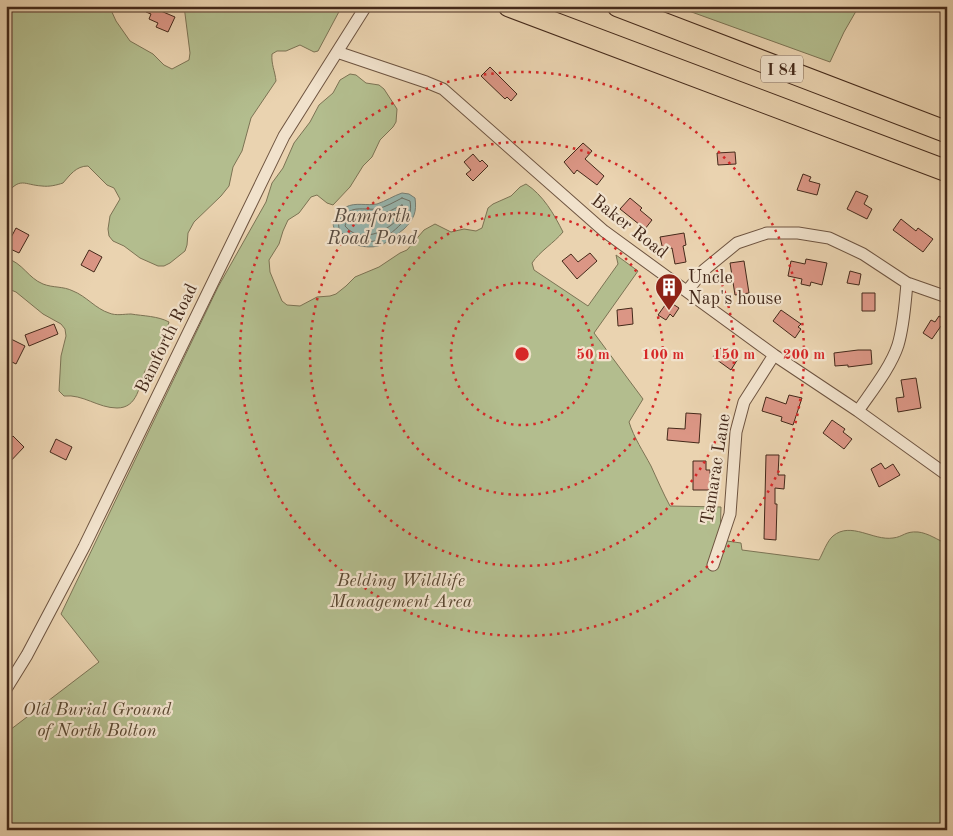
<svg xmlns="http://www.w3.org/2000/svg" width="953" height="836" font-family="'Old Standard TT',serif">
  <rect width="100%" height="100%" fill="#ead3b0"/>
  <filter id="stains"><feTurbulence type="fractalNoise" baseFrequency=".004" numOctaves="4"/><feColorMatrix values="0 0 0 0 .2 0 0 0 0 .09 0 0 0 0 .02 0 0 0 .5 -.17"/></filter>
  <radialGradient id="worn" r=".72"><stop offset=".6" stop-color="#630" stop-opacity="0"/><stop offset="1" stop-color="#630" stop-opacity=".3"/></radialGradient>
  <path fill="#b3bd8e" stroke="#7c7354" d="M6,6H115L111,10L116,21L130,41L153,54L164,65L172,69L189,60L190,53L184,6H342L318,51L314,52L300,45L286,51H277L272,54C271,64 275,71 276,81L251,118L242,151L233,167L229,186L221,196L194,222L188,233L187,245L185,251L170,263L164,266H158L140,258L124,246L113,241L109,236L108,229L110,216L120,199L114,188L107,185L88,166C76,166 70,175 63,183C57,185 49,187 42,186C24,185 20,176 6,195Z
    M675,6H859L844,32L830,62Z
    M350,74L356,75L366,83L379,85L384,89L397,109L396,122L393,127L380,140L372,157L363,166L350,187L333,205L327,203L317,195L311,197L299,213L288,220L283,231L279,244L269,260L270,272L282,301L287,305L300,306L317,297L330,296L336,294L346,286L355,277L379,267L400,253L407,250L424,230L435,224L451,232L464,229L476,231L482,228L488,208L493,204L511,196L520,187L526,184C543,195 554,214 563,232C554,243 540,251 532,263L534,270L588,306L618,264L616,255L638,271L594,333L643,399L629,422C634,438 643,451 651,466C657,479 663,493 670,506L721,507L720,540L741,543L742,550L819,560C823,553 827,541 833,536C851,521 873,541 893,538C903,537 905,531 918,532C928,533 938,540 947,544V830H6V733L99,662L61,614L218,287L266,202L272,183L283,168L294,143L310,122L319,105L333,93L340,80Z
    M6,258C23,263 28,278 43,284C53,288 63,286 73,291C86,296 96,309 109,313C116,316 124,314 131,314C143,316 158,316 169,322C165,335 160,350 152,361C150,365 147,367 145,371C139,385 138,408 117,408C98,408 83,394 64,396L59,391L61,356L66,336L65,329L61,324L43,314L16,292L6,288Z"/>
  <path fill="#98b7b0" stroke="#767e74" d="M402,193L409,194L415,198C417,212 414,219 404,229C396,235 388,243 378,246C354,252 312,228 346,207C355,202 367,206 377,204C386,201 393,196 402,193Z"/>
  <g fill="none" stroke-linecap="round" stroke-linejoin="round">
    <path stroke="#6e7065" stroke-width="1" d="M402,198L410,201C412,212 409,217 401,224C394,231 385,239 375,241C364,243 335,239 339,222C341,217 345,213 350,211C357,207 368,210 377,209C386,207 394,202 402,198Z
      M402,205L405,208C397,228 362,247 345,226C348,211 368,217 380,214C388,213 395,208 402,205Z"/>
  </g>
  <path fill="#db9685" stroke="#44291a" d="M149,6L175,17L168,32L156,27L158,23L149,19L151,14L146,12Z
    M490,67L517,94L511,101L507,97L505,99L481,76Z
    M583,143L592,151L585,159L604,176L597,185L577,170L574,174L564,162Z
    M735,152L736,164L718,165L717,153Z
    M473,154L480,162L482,160L488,166L473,181L466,174L471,170L464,162Z
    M803,174L811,177L809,181L820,184L817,195L797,190Z
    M856,191L868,196L864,204L872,209L867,219L847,209Z
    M630,198L642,208L640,210L652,220L645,229L620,209Z
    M901,219L916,231L918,228L933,239L923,252L893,230Z
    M16,228L29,235L19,253L6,247Z
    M684,233L686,245L683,246L686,262L675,264L672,248L663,250L660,237Z
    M89,250L102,257L94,272L81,265Z
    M590,253L597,261L577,279L562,261L571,254L578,262Z
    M806,259L827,263L822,285L811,282L810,286L801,284L802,279L788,276L791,261L805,264Z
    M744,261L749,293L735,295L730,263Z
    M850,271L861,274L859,285L847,283Z
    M862,293H875V311H862Z
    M668,301L679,308L673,317L670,314L666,320L658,315Z
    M632,308L633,324L618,326L617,310Z
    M781,310L801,324L798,327L801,329L795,338L773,321Z
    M939,316L947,321L943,327L941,326L932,339L923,333L931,320L935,322Z
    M54,324L58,334L29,346L25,335Z
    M11,339L25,346L16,364L6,359V347Z
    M720,348L728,354L731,350L739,357L731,370L713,357Z
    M858,350H871L872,364L848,367V365L835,366L834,353Z
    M916,378L921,408L898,412L896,398L904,397L901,380Z
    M789,395L802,398L793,425L781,421L782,417L762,411L766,397L786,404Z
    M686,413L701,414L699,443L667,440L668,428L685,429Z
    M832,420L845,429L843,432L852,439L844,449L823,433Z
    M13,436L24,447L6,466V443Z
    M56,439L72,447L66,460L50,452Z
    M766,455H779L778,475H785L784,489L775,488V504H777L776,540L764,539Z
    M693,461H706V470H710V490H693Z
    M881,463L885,469L893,464L900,475L879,487L871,469Z"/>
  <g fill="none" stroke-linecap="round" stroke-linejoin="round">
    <g stroke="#6e5440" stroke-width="13">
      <path id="street" d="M337,52L426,82L443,89L604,231L774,355L858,411L947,475
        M687,291L704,270L737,243L767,233H798L829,238L863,254L907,283L947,297
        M858,411C871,392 891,367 898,345C904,325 905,304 907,283
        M713,565L730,514L736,432L744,402L774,355
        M6,689L27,655L84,547L284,136L366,6"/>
    </g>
    <g stroke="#44291a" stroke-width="23">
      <path id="highway" d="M509,6L947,171
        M618,6L947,132"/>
    </g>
    <use href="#street" stroke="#f1e2cc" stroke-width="11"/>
    <use href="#highway" stroke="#ead3b0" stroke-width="21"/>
  </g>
  <g fill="none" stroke="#d62828" stroke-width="2.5" stroke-dasharray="2.5 5">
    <circle cx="522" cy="354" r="71"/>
    <circle cx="522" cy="354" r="141"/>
    <circle cx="522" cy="354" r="212"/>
    <circle cx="522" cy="354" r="282"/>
  </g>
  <defs>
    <g id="building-pin" transform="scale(1.4375)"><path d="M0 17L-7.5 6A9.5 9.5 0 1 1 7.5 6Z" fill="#8f2418" stroke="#f1e2cc"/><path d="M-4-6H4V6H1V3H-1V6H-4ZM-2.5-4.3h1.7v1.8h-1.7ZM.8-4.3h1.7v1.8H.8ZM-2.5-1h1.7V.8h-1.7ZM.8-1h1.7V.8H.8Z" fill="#fff"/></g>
  </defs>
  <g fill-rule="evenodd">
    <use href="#building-pin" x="669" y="287"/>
  </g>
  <g text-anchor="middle" stroke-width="4.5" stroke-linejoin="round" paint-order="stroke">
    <rect fill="#f1e2cc" stroke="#78604f" stroke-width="1" x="761" y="55.5" width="42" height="27" rx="4"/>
    <g font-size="16" font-weight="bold" fill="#44291a">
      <text x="782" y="75">I 84</text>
    </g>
    <g font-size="18" fill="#44291a" stroke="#f1e2cc">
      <text transform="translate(630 226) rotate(38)" y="6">Baker Road</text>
      <text transform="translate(166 338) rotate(-64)" y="6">Bamforth Road</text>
      <text transform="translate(715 469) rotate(-81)" y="6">Tamarac Lane</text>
    </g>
    <g font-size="18" fill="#44291a" stroke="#f1e2cc" text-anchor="start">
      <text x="688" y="283">Uncle<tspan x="688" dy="21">Nap's house</tspan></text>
    </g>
    <g font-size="18" font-style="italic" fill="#5a4731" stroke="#f1e2cc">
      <text x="401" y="586">Belding Wildlife<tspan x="401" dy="21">Management Area</tspan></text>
      <text x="97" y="715">Old Burial Ground<tspan x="97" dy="21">of North Bolton</tspan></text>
    </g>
    <g font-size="19" font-style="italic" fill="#594c40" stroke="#f1e2cc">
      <text x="372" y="222">Bamforth<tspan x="372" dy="22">Road Pond</tspan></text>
    </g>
  </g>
  <circle cx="522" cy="354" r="8" fill="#d62828" stroke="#f1e2cc" stroke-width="2.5"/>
  <g font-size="15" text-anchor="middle" font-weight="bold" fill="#d62828" stroke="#f1e2cc" stroke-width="4.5" stroke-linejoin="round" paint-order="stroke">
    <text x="593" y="359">50 m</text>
    <text x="663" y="359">100 m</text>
    <text x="734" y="359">150 m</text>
    <text x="804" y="359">200 m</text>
  </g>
  <rect width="953" height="836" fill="none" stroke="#ead3b0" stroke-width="25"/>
  <rect x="8" y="8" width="938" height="821" fill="none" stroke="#44291a" stroke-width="2.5"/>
  <rect x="12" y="12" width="928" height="811" fill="none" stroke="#44291a"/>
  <rect width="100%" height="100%" filter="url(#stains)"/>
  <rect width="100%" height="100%" fill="url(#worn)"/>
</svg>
